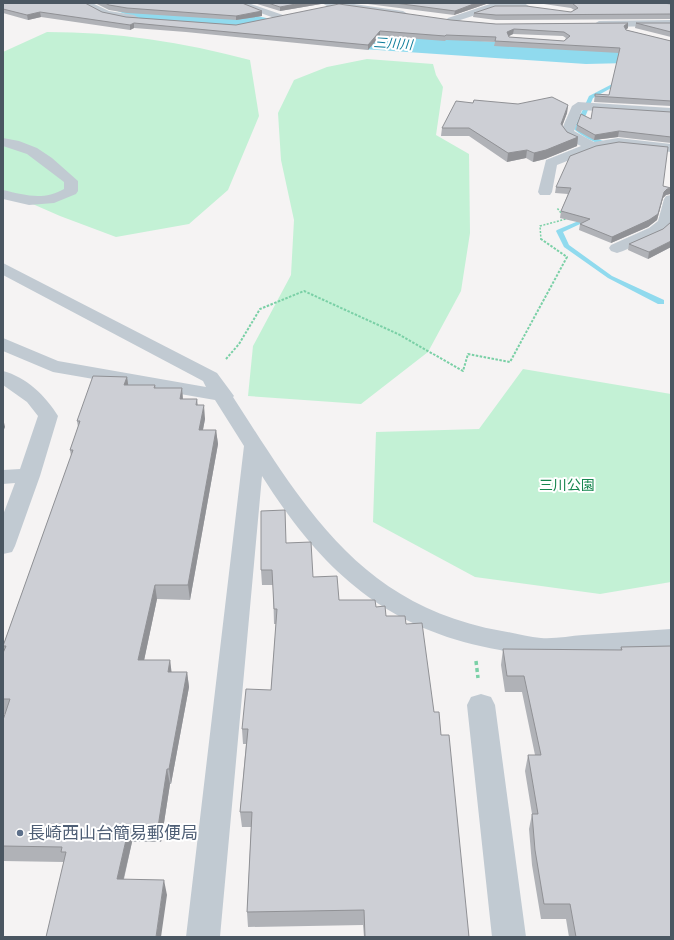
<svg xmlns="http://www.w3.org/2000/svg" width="674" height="940" font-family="'Sofia Sans Condensed','Noto Sans JP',sans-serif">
  <rect width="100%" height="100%" fill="#f5f3f3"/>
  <path fill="#c3f1d5" d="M47,32C116,32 183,42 250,60L259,116L228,190L189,224L116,237L60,216L3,191V52Z
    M367,59L433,64L436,75L443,87L436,135L469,154L470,233L461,291L428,352L361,404L248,396L253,346L291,275L294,220L281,160L278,113L294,80L327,67Z
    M523,369L671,394V582L600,594L475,577L373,522L376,432L479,429Z"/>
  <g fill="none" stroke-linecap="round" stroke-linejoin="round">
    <path fill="#90daee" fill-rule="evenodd" d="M620,80L624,81L593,98L580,129L587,135L614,145C606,150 581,136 574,129L589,96Z
      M588,217L593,218L563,232L569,245L612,276L664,300V304H658L608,278L564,247L556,231L557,230Z"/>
    <path fill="#90daee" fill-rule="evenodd" d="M107,3H141L151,5L241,13L316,28L363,33L586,48L671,46V62L586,64L363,49L316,44L241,29L151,21L125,14L110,8Z"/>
    <path stroke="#7ad0a6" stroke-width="1.5" stroke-dasharray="2 1.5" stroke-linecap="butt" d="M541,240L540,226L566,219L557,208"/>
    <path stroke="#7ad0a6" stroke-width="2" stroke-dasharray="2.5 1.5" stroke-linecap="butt" d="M226,359L239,344L260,309L304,291L398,334L463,371L468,354L510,362L567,257L541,239"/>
    <path stroke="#7ad0a6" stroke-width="3.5" stroke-dasharray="4 3" stroke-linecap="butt" d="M476,661L478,678"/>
    <path fill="#c1cad2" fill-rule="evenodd" d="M79,3H92L109,11L134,15L139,18L134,21L103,15Z
      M234,3H248L283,15L285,17L280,20L277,19Z
      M322,3H347L403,11L408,14L403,17L327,6Z
      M493,3H524L529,6L524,9H494L451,23L446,20L448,18Z
      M671,20V26L599,27L594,24L599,21Z
      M578,102L671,108V116L582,110L574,131L594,142L618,138L671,144V152L618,146L595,150L557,165L552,192L550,195H540L538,192L546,160L581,146L566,139L561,131L572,106Z
      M3,138L19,141L37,148L52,158L78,181V191L76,194L54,203L29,205L3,199V190C25,195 43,201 64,189V182L27,154L3,146Z
      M671,195L670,226L661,234L623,251L617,253L611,251L609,248L611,245L649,228L658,221L664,199L666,196Z
      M3,263L217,373L234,396L233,397C305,508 360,606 502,631C515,633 528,637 541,638C555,639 570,636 583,635C613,633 642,631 671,629V649C642,651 613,653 583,655C570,656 555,659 541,658C528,657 513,653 500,650C386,630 322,571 262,476L220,937H186L244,446L215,400L53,372L3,351V338L58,361L206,387L203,381L3,275Z
      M3,371C26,377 46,396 58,416L40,476L15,546L12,552L3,554V515L15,483L3,484V470L20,469L38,416L27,402L3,385Z
      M481,694L491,697L495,705L526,937H492L467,705L471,697Z"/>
  </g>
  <path fill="#b0b2b7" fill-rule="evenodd" d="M3,3L102,12L126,17L236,25L451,20L496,24L628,23V28L626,29V30L671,41V106L594,102L595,94L609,95L619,53L494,46L495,42L446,40L445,41L380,36L368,50L186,32L134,28L130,30L41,17L28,20L3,13ZM513,34L563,36L566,38L564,41L509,37V36Z
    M95,3H242L262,16L236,20L127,13L109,10Z
    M254,3H321V4L280,11Z
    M360,3H489L454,15Z
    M537,3H663L671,4V19L496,20L473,17L474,13L571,12L574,10L571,8Z
    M636,23H671V37L635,28Z
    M473,103L568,105L567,113L562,126L567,132L578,137L577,146L545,159L533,162L526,158L507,162L469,136H441L442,128Z
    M671,112V143L618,137L594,140L576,130L577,125L591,119Z
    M663,186L670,194L666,195L663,198L657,220L648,227L611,243L579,230L580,224L581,223L560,218L561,211L568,194L555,193L556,187Z
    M671,222V247L648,259L628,250L629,244L663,229Z
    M127,377L128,385H155L156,388H182L183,399H197L198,405L205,419L203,430H216L218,444L190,600L157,599L144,660H170L171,672H187L189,687L171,784H170L161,842H132L124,879L167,895L64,862L3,861V720L5,714H3V653L4,649L3,646L71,456L70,450L78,427L77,421Z
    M286,543L313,577L339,600L376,607L386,616L406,624L441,735L469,937H364L363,925L248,927L247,912L251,827H242L240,812L246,744H243L242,729L271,690L276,624H274L273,585H262L261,570Z
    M671,646V937H569L566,919H541L532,865L529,829L532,814L525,771L528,755H535L522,692H505L501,665L503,649L620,650L621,647Z"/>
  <path fill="#909195" d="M301,3H321V4L280,11V7Z
    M476,3H489L454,15L455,11Z
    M262,11V16L236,20V16Z
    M40,12L41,17L28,20L27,15Z
    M134,23V28L130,30V25Z
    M628,23V28L624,31V26Z
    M514,29L513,34L507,37V32Z
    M380,31V36L368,50V45Z
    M568,105L567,113L560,132L561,124Z
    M619,131L618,137L594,140L595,135Z
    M578,137L577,146L545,159L533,162L534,153Z
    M527,150L526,158L507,162L508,153Z
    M671,188L670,194L666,195L663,198L657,220L648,227L611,243L612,237L664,192L667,189Z
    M671,241V247L648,259L649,252Z
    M127,377L129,390L124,385Z
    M182,388L183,402L180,399Z
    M204,405L205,419L200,444L199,430Z
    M3,418L5,427L3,432Z
    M216,430L218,444L190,600L188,585Z
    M155,585L157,599L141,675L138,660Z
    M170,660L172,675L168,672Z
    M187,672L189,687L171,784L169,769Z
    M167,769L170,784L161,842L158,827Z
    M129,827L132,842L120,894L117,879Z
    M164,880L167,895L161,937H156Z"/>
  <path fill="#cdcfd5" stroke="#909195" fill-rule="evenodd" d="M3,3H85L102,12L126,17L236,25L339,4L451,20L496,24L628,23L624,26L626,30L671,41V101L595,96V94L609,95L620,48L495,41L496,37L446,35L445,36L380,31L368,45L186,28L134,23L130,25L40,12L27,15L3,9ZM514,29L564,32L570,36L564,41L509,37L507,32Z
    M105,3H242L262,11L236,16L127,8L109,5Z
    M268,3H301L280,7Z
    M395,3H476L455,11Z
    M572,3H663L671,4V14L496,15L474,13L495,6H526L571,12L578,8Z
    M636,23H671V32Z
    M552,97L568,105L561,124L567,132L578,137L546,150L534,153L527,150L508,153L469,128H442L456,101L473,103L474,100L518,104Z
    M593,107L671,112V137L619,131L595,135L577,125L581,114L591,119Z
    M619,142L668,147L663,186L671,188L667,189L664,192L658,214L649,220L612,237L580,224L590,219L561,211L571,188L556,187L570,156L596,146Z
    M671,222V241L649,252L629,244L663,229Z
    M93,376L127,377L124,385H155L154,388H182L180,399H197L196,405H204L199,430H216L188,585H155L138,660H170L168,672H187L169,769H167L158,827H129L117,879L164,880L156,937H46L66,852H61L62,847L3,846V720L10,699H3V653L6,646H3L73,450H70L80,421H77Z
    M285,510L286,543L311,542L313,577L337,576L339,600H375L376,607L385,606L386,616H405L406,624L422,623L434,712H439L441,735H449L469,937H365L364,910L247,912L252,812H240L248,729H242L246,689L271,690L277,609H274L272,570H261V511Z
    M671,646V937H576L570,904H544L535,850L532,814H538L528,755H541L524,676H507L503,649L622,650L621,647Z"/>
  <circle fill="#5c6f8a" stroke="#fff" stroke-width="1.5" cx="20" cy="833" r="4"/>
  <g text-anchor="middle" stroke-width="4" stroke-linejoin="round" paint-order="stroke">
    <g font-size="13" font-style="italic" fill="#0c7c9b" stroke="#fff">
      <text transform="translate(393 43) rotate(4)" y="5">三川川</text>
    </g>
    <g font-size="14" fill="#17864f" stroke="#fff">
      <text x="567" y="490">三川公園</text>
    </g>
    <g font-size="17" fill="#4e5e75" stroke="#fff" text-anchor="start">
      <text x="28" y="839">長崎西山台簡易郵便局</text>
    </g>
  </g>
  <rect width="674" height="940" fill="none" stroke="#4a5661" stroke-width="8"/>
</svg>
